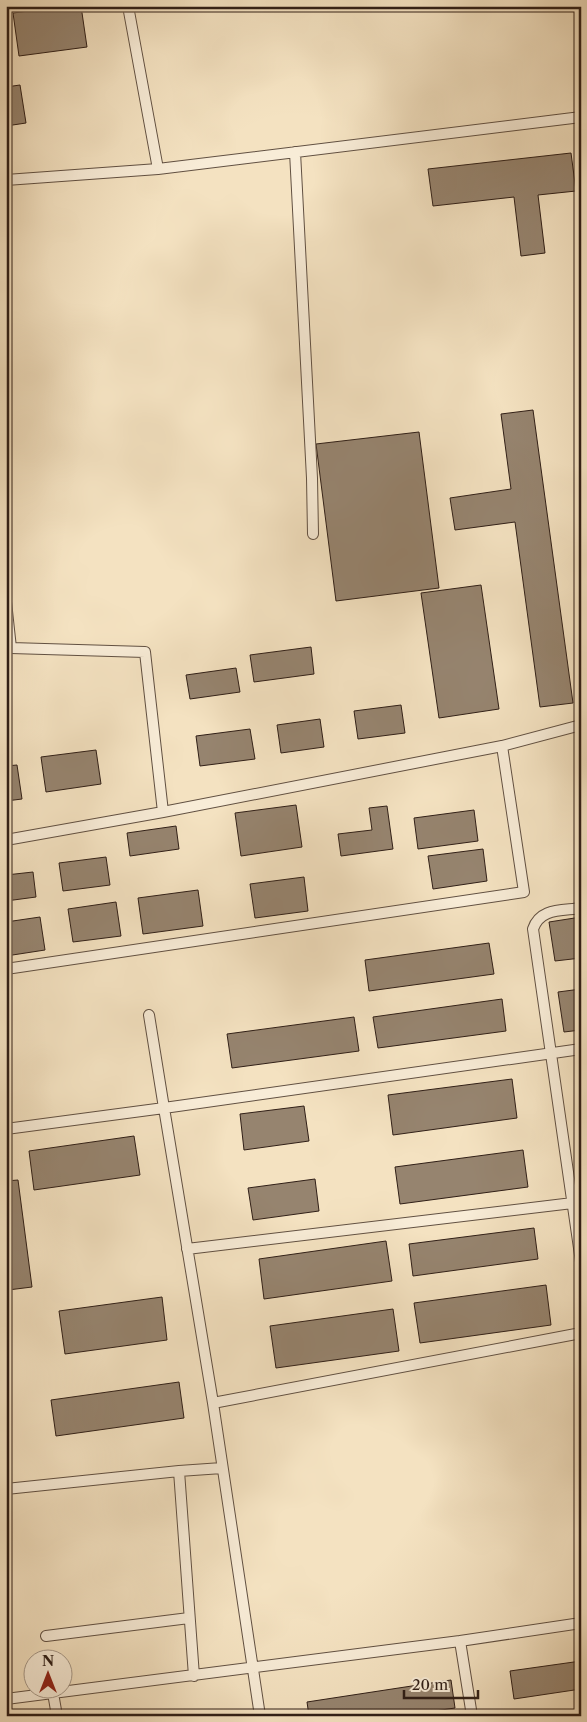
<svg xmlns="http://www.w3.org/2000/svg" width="587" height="1722" font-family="'Libre Caslon Text',serif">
  <rect width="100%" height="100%" fill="#f4e2c1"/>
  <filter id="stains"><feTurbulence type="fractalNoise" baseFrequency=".004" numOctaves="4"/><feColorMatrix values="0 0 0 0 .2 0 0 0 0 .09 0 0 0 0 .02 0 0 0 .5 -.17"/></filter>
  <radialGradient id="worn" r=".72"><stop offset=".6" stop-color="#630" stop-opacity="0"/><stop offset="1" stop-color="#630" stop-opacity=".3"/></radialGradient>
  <path fill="#96846f" stroke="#301f17" d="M68,6H81L87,47L19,56L13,13Z
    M20,85L26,123L6,126V87Z
    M571,153L576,191L538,195L545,253L521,256L514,197L433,206L428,169Z
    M533,410L573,703L540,707L515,522L455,530L450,498L511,489L501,414Z
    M419,432L439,588L336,601L316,444Z
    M481,585L499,709L439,718L421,593Z
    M311,647L314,674L254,682L250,655Z
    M236,668L240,692L190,699L186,675Z
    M401,705L405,733L358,739L354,711Z
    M320,719L324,747L281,753L277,725Z
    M250,729L255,759L200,766L196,736Z
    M96,750L101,784L46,792L41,757Z
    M17,765L22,799L6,801V766Z
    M296,805L302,847L241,856L235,813Z
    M387,806L393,849L341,856L338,834L372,830L369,808Z
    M474,810L478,841L418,849L414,818Z
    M176,826L179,849L130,856L127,833Z
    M483,849L487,881L433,889L428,856Z
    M106,857L110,885L63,891L59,863Z
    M33,872L36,897L6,901V875Z
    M304,877L308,911L255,918L250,884Z
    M198,890L203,926L143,934L138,898Z
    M116,902L121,936L73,942L68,909Z
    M40,917L45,950L6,956V922Z
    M581,917V958L555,961L549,922Z
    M489,943L494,974L369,991L365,960Z
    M581,989V1030L564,1032L558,992Z
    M502,999L506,1031L378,1048L373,1017Z
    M354,1017L359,1051L232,1068L227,1034Z
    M512,1079L517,1118L393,1135L388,1095Z
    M304,1106L309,1141L244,1150L240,1114Z
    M134,1136L140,1175L34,1190L29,1151Z
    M523,1150L528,1187L400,1204L395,1167Z
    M315,1179L319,1211L253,1220L248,1188Z
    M18,1180L32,1287L8,1290L6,1277V1181Z
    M534,1228L538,1259L413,1276L409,1244Z
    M386,1241L392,1281L264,1299L259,1259Z
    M546,1285L551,1325L420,1343L414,1303Z
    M162,1297L167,1340L65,1354L59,1311Z
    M393,1309L399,1351L276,1368L270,1326Z
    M179,1382L184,1418L56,1436L51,1400Z
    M581,1661V1689L514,1699L510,1671Z
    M451,1680L455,1708L401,1716H309L307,1702Z"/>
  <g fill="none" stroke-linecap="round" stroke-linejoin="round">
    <g stroke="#615042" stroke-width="12">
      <path id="lane" d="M128,6L158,169
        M295,152L312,478L313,534
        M6,180L158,169L581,117
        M6,602L11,648L145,652L163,812
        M6,840L163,812L502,746L581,725
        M581,908C561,911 540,908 533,929L581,1262
        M6,969L524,892L502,746
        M6,1129L164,1108L149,1015
        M187,1249L581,1202
        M213,1403L581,1333
        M179,1471L194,1676
        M6,1489L179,1471L222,1468
        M46,1636L189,1618
        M460,1641L472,1716
        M53,1693L57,1716
        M6,1699L460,1641L581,1623
        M260,1716L213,1403L164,1108L581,1049"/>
    </g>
    <use href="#lane" stroke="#f8ecd7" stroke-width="10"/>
  </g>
  <rect width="587" height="1722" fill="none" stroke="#f4e2c1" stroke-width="25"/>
  <rect x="8" y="8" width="572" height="1707" fill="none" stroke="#301f17" stroke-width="2.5"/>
  <rect x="12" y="12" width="562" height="1697" fill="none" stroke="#301f17"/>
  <g transform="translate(48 1674)"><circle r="24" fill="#f8ecd7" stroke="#a89a8a"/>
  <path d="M0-4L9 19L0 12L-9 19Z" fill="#8f2418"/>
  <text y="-8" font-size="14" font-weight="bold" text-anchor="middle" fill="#301f17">N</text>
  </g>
  <path d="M404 1690v8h74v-8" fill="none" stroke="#301f17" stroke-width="2.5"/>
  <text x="412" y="1690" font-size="15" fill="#301f17" stroke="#f8ecd7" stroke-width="4" paint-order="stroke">20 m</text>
  <rect width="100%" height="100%" filter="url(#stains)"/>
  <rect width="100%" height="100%" fill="url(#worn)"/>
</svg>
